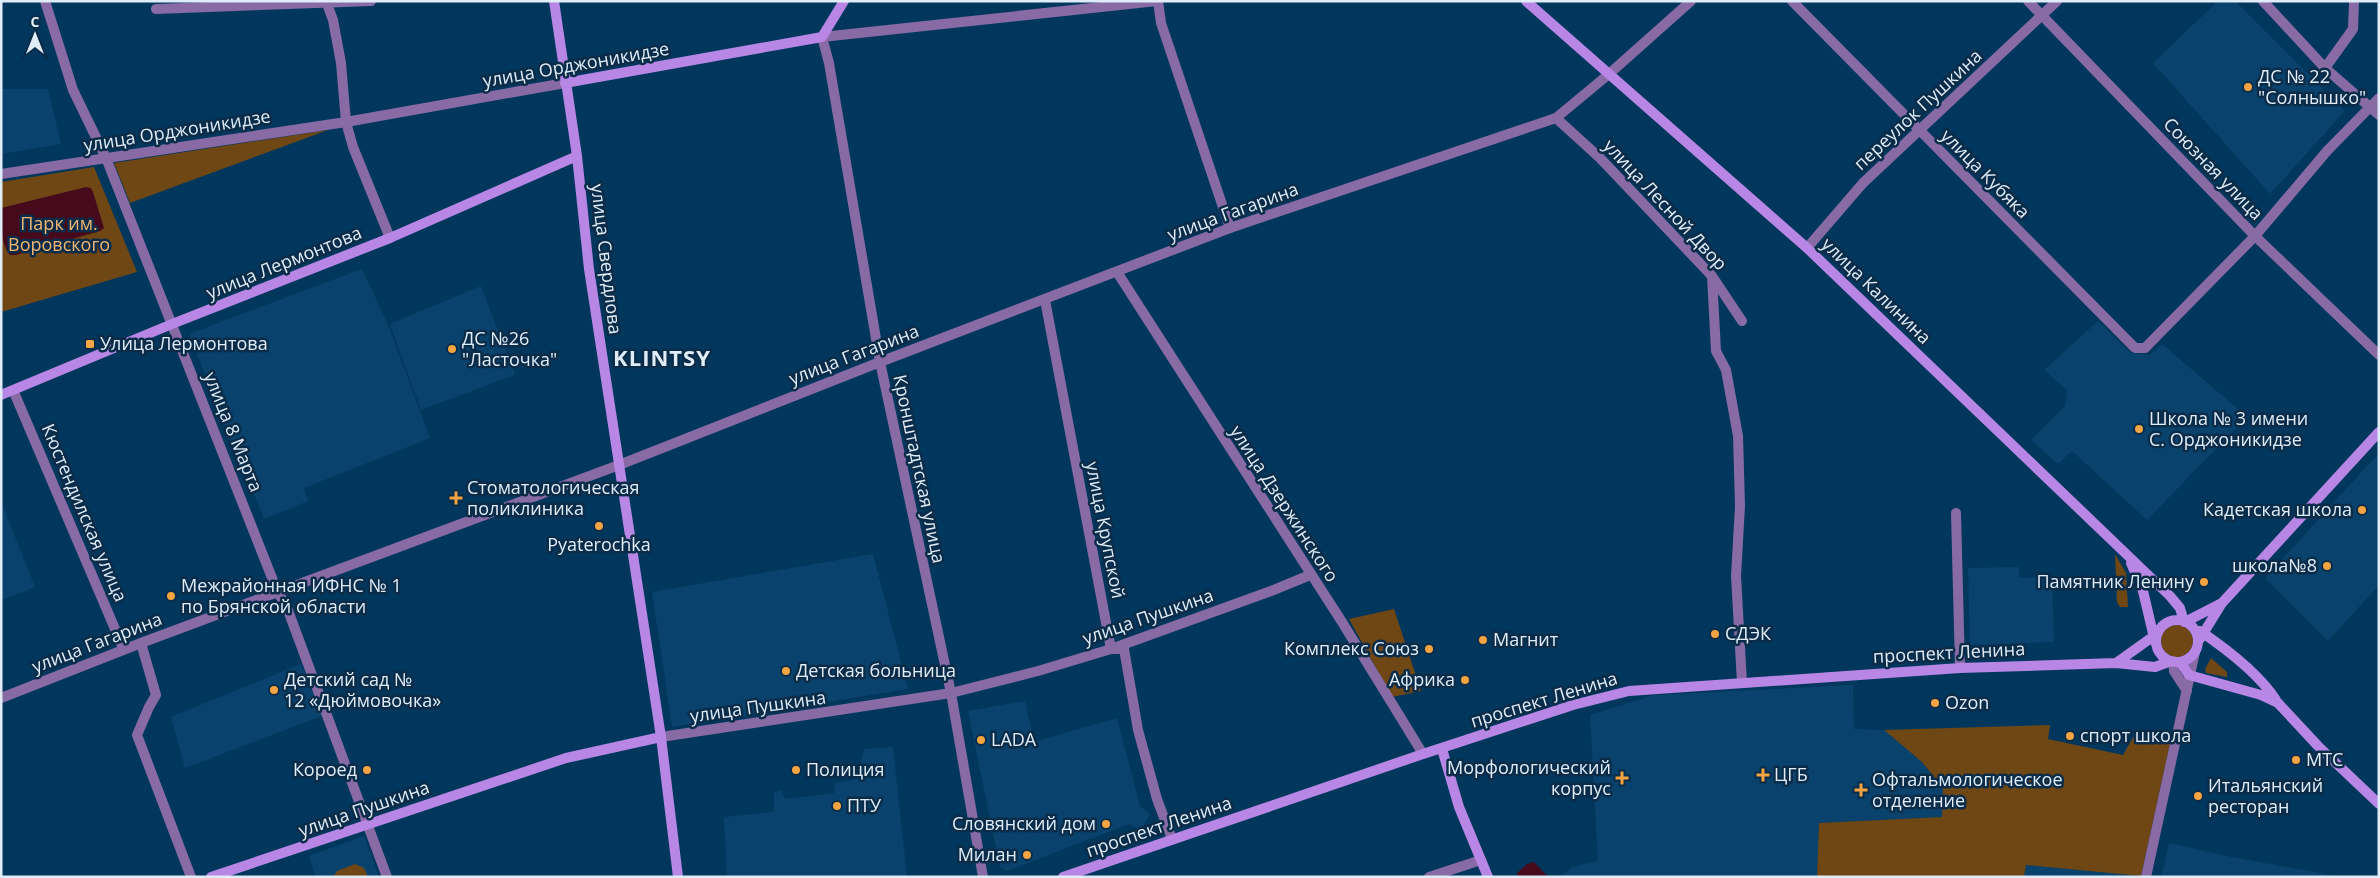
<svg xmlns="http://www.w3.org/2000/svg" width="2380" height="878" font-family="'Open Sans',sans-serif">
  <rect width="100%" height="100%" fill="#02375d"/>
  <path fill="#09436d" d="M2218,1H2235L2345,111L2270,194L2153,63Z
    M1,89H48L61,144L1,154Z
    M362,269L387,322L430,438L304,488L308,501L264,519L189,334Z
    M481,286L515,375L421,410L390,324Z
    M2098,321L2131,353L2150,355L2162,344L2247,417L2147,520L2072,451L2058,464L2031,440L2065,406L2067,390L2044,370Z
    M2379,453V585L2328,641L2265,578Z
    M1,502L35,587L1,600Z
    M873,554L908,689L672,727L652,592Z
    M2019,567V578L2052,577L2054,642L1970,645L1968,568Z
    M301,664L322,716L185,768L171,717Z
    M1853,685L1854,729L1884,730L1922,762L1943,788L1942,817L1819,823L1817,877H1561L1572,867L1598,861L1590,715L1654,695Z
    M1025,701L1034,742L1117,718L1140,806L1150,814L1141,830L1129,824L1007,871L1000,867L968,711Z
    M893,747L907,877H727L724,817L774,812V792L781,790L785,799L834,793L835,783L857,779L864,749Z
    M364,836L379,877H316L309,856Z
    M2169,843L2226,856L2341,877H2161Z
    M2026,865L2141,876L2024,877Z"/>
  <path fill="#6f4715" d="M328,130L130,203L114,163Z
    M94,167L137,272L1,312V182Z
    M2115,554L2126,573L2128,607H2120L2117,602Z
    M1394,609L1421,691L1392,697L1349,619Z
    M2161 641a16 16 0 1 1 32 0a16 16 0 1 1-32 0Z
    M2211,658L2227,672V677L2206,673L2205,669Z
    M2050,725L2048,739L2123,755L2135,734L2171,739L2141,876L2026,865L2024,877H1817L1819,823L1942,817L1943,788L1922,762L1884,730Z
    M355,864L364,868L368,877H333L337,871Z"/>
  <path fill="#470a1d" d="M86,187L91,188L93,192L104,228L100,231L16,255H10C0,243 1,223 1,208Z
    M1534,862L1548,877H1517V873L1527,864Z"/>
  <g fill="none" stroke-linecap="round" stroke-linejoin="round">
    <path stroke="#886aa5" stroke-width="10" d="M1158,1L1161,23L1230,228
      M1792,1L2135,348H2145L2255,236L2327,151L2379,98
      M156,9L371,1
      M822,37L829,63L880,362L951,693
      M2325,68L2353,29L2354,1
      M1609,74L1691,1
      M1556,118L1600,158L1712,276L1742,321
      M346,122L353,147L390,238
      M1712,276L1716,351L1726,370L1738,436L1740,506L1736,576L1742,683
      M1045,300L1111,649
      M1956,513L1960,668
      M141,643L156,695L149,707L137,735L191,877
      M1429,877L1481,860"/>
    <path stroke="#886aa5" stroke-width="10" d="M45,1L73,90L106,158L278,593L286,605L387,877
      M326,1L333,20L341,63L346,122
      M2028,1L2255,236L2379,355
      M2263,1L2325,68L2379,115
      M822,37L1157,1
      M1,174L346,122L565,83
      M1807,248L1863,183L2057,1
      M1117,272L1342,622L1423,754
      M13,390L124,650
      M1114,649H1124L1138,730L1157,799L1172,839
      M2173,661L2174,671L2187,691
      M951,693L983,877
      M1,698L141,643L619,465L880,362L1230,228L1556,118L1609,74
      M661,737L951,693L1038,671L1111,649L1271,591L1310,575
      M2146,877L2195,652"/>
    <path stroke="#b886e4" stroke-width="10" d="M554,1L577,156L589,269L661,737L678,877
      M1526,1L1807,248L2170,596L2180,608L2184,622
      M565,83L822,37L844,1
      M1,395L172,324L390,238L577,156
      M2131,563L2143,591L2155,642
      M2156 641a21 21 0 1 1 42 0a21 21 0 1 1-42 0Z
      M2185,622L2222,603
      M2200,631C2225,648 2259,674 2276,700
      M2198,642L2222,603L2379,432
      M2180,662L2189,675L2261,695L2278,703L2318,746L2379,804
      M2116,663L2158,633
      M1442,749L1459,807L1488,877
      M211,877L566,758L661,737
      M1063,877L1423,754L1573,705L1629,691L1960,668L2116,663L2155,667L2171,661"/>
  </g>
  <g fill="#f4a443" stroke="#0b2c48" stroke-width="2">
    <circle cx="2248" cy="87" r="5"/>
    <rect x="85" y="339" width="10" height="10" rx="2.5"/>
    <circle cx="452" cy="349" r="5"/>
    <circle cx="2139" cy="429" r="5"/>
    <path d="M453.5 490.5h5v5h5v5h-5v5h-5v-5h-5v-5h5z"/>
    <circle cx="2362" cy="510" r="5"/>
    <circle cx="599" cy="526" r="5"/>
    <circle cx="2327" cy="566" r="5"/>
    <circle cx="2204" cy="582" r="5"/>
    <circle cx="171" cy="596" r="5"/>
    <circle cx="1715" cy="634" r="5"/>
    <circle cx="1483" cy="640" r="5"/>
    <circle cx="1429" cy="649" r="5"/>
    <circle cx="786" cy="671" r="5"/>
    <circle cx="1465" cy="680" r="5"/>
    <circle cx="274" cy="690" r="5"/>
    <circle cx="1935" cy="703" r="5"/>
    <circle cx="2070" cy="736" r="5"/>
    <circle cx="981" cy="740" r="5"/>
    <circle cx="2296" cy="760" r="5"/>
    <circle cx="367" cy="770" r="5"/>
    <circle cx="796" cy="770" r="5"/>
    <path d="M1760.5 767.5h5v5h5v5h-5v5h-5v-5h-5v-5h5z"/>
    <path d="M1619.5 770.5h5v5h5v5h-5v5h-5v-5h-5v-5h5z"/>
    <path d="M1858.5 782.5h5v5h5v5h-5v5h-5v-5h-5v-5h5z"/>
    <circle cx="2198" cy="796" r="5"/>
    <circle cx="837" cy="806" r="5"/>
    <circle cx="1106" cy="824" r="5"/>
    <circle cx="1027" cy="855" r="5"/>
  </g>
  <g text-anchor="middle" stroke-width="5" stroke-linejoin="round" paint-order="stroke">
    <g font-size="18" fill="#e0edf9" stroke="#0b2c48">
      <text transform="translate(576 65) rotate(-10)" y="6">улица Орджоникидзе</text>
      <text transform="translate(1918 110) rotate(-43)" y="6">переулок Пушкина</text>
      <text transform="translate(177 131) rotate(-9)" y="6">улица Орджоникидзе</text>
      <text transform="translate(2213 169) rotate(46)" y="6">Союзная улица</text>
      <text transform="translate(1985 174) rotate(45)" y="6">улица Кубяка</text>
      <text transform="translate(1665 205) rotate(47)" y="6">улица Лесной Двор</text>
      <text transform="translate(1233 212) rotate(-20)" y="6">улица Гагарина</text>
      <text transform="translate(606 259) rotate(83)" y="6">улица Свердлова</text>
      <text transform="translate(284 263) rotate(-22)" y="6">улица Лермонтова</text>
      <text transform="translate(1876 291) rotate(44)" y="6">улица Калинина</text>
      <text transform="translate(854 355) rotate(-21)" y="6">улица Гагарина</text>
      <text transform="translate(233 432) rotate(68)" y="6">улица 8 Марта</text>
      <text transform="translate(919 469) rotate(78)" y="6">Кронштадтская улица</text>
      <text transform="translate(1284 504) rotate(57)" y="6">улица Дзержинского</text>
      <text transform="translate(84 513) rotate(67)" y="6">Кюстендилская улица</text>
      <text transform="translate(1105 530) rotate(79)" y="6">улица Крупской</text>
      <text transform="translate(1148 617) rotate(-19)" y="6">улица Пушкина</text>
      <text transform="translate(97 643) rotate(-21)" y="6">улица Гагарина</text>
      <text transform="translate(1949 653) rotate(-3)" y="6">проспект Ленина</text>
      <text transform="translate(1544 700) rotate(-17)" y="6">проспект Ленина</text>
      <text transform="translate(758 707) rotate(-8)" y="6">улица Пушкина</text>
      <text transform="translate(364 809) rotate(-19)" y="6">улица Пушкина</text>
      <text transform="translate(1159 827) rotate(-19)" y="6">проспект Ленина</text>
    </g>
    <g font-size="18" fill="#e0edf9" stroke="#0b2c48" text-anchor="start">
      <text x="2258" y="83">ДС № 22<tspan x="2258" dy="21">"Солнышко"</tspan></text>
      <text x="462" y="345">ДС №26<tspan x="462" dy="21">"Ласточка"</tspan></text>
      <text x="100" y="350">Улица Лермонтова</text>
      <text x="2149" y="425">Школа № 3 имени<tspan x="2149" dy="21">С. Орджоникидзе</tspan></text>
      <text x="467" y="494">Стоматологическая<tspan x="467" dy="21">поликлиника</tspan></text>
      <text x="2352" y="516" text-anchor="end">Кадетская школа</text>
      <text x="599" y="551" text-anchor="middle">Pyaterochka</text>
      <text x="2317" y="572" text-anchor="end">школа№8</text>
      <text x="2194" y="588" text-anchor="end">Памятник Ленину</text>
      <text x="181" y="592">Межрайонная ИФНС № 1<tspan x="181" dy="21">по Брянской области</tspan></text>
      <text x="1725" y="640">СДЭК</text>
      <text x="1493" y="646">Магнит</text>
      <text x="1419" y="655" text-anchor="end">Комплекс Союз</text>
      <text x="796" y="677">Детская больница</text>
      <text x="284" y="686">Детский сад №<tspan x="284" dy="21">12 «Дюймовочка»</tspan></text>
      <text x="1455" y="686" text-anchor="end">Африка</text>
      <text x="1945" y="709">Ozon</text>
      <text x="2080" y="742">спорт школа</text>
      <text x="991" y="746">LADA</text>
      <text x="2306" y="766">МТС</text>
      <text x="1611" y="774" text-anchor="end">Морфологический<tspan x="1611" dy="21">корпус</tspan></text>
      <text x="357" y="776" text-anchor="end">Короед</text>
      <text x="806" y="776">Полиция</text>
      <text x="1774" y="781">ЦГБ</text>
      <text x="1872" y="786">Офтальмологическое<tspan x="1872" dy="21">отделение</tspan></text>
      <text x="2208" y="792">Итальянский<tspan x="2208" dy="21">ресторан</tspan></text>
      <text x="847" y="812">ПТУ</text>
      <text x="1096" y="830" text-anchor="end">Словянский дом</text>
      <text x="1017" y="861" text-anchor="end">Милан</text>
    </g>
    <g font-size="18" fill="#f2b674" stroke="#0b2c48">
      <text x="59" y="230">Парк им.<tspan x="59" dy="21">Воровского</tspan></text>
    </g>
    <g font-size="22" font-weight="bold" letter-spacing="1" fill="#e0edf9" stroke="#0b2c48">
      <text x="662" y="366">KLINTSY</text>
    </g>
  </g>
  <rect width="2380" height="878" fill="none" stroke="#e0edf9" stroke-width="5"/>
  <g transform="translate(35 35)" stroke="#0b2c48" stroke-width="4" paint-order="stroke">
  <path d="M0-4L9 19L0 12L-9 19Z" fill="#e0edf9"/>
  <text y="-8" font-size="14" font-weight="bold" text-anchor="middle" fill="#e0edf9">С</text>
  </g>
</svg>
